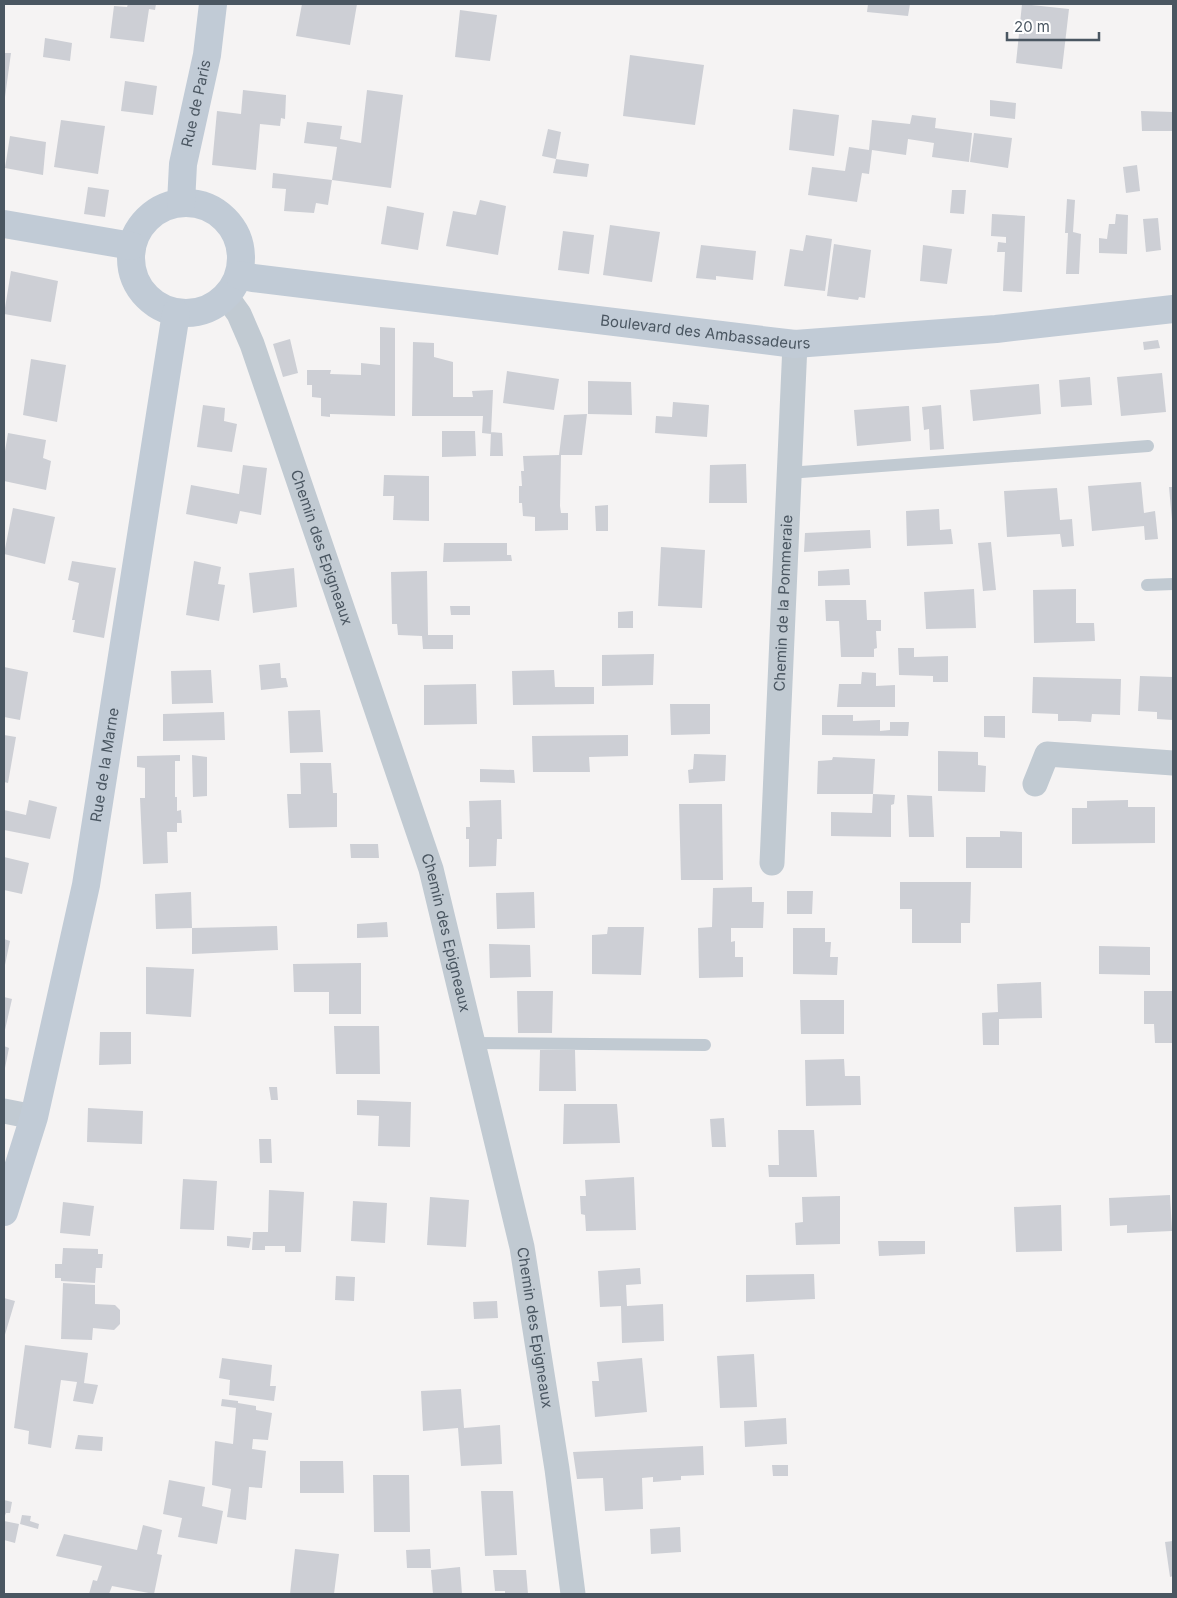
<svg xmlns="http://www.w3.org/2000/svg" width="1177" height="1598" font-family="Inter,sans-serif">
  <rect width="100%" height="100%" fill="#f5f3f3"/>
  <path fill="#cdcfd5" d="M128,4H156L155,10L149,9L144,42L110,38L114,6L127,7Z
    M302,4H357L350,45L296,36Z
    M868,4H910L908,16L867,12Z
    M1022,4L1069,9L1062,69L1016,63Z
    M460,10L497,15L490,61L455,57Z
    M45,38L72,43L70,61L43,57Z
    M4,53H11L5,97H4Z
    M630,55L704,65L695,125L623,116Z
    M125,81L157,86L153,115L121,111Z
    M243,90L286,95L285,119L281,118L280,126L260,124L256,170L212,165L217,111L241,114Z
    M367,90L403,95L391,188L332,180L337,147L304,143L307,122L342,126L340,139L361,143Z
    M990,100L1016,103L1015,119L990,116Z
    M793,109L839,115L834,156L789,150Z
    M1141,111L1173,112V131H1142Z
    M912,115L936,118L935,128L972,133L969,162L932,157L934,143L908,139L906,155L872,150L869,174L862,173L857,202L808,195L812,167L845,171L849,147L869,150L872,120L910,124Z
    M61,120L105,126L98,174L54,167Z
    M548,129L561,132L556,159L542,156Z
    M974,133L1012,138L1008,168L970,162Z
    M10,136L46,142L43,175L5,168Z
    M556,159L589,164L587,177L553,173Z
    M1137,165L1140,191L1126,193L1123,167Z
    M273,173L332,180L328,205L316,203L314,213L284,211L286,189L272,188Z
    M88,187L109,190L105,217L84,214Z
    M952,190H966L964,214L950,213Z
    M1067,199L1075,200L1073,232L1081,234L1079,274H1066L1068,233H1065Z
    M480,200L506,206L498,255L446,246L453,211L476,215Z
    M387,206L424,213L418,250L381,244Z
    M992,214L1025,216L1022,292L1003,291L1005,252H997L998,242L1006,243V237L991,236Z
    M1116,214L1128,215L1127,254L1099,253V238L1107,239L1109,224H1115Z
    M1158,218L1161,250L1146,252L1143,219Z
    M610,225L660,232L652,282L603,275Z
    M563,231L594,235L589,274L558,270Z
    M806,235L832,239L825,291L784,286L790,249L803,251Z
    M834,244L871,250L865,298L859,297L858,300L827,296Z
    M701,245L756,251L753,280L716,276V280L696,278Z
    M923,245L952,249L947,284L920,281Z
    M11,271L58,281L51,322L4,314Z
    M380,327L395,328V416L330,414V417L321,416V398L312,397V385H307V370H331L330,374L361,375V363L380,365Z
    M290,339L298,373L283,377L273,344Z
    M1158,340L1160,348L1144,350L1143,342Z
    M413,342L434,343V357L453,362V397H473L472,391L493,390L491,434L482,433L483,416H412Z
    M31,359L66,365L57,422L23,415Z
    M507,371L559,379L554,410L503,403Z
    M1162,373L1166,412L1121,416L1117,377Z
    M1090,377L1092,405L1061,407L1059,380Z
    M588,381L631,382L632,415L588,414Z
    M1039,384L1041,414L973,421L970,390Z
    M673,402L709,405L707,437L655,433L656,416L672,417Z
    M203,405L225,408L224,421L237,424L232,452L197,447Z
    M941,405L944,449L930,450L929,429L924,430L922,407Z
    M907,406H909L911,441L857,446L854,410Z
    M587,414L582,455H561L560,506L561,513H568V530L535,531V517L523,516L522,503H519V486H522L521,471H524L523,456L559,455L564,415Z
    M442,431H475L476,456L442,457Z
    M491,432L502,433L503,456H490Z
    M8,433L46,440L43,458L51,461L46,490L4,481V457Z
    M746,464L747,503H709L710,465Z
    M243,465L267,468L261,515L240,511L237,524L186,514L191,485L239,494Z
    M384,475L429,476V521L393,520L394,496H383Z
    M1141,482L1144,513L1155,511L1158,539L1145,540L1144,526L1092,531L1088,486Z
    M1169,487H1173V520H1172Z
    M1057,488L1060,520L1072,519L1074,546L1062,547L1060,534L1007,537L1004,491Z
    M608,505V531H596L595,506Z
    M13,508L55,517L45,564L4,554Z
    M939,509L940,530L951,529L953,544L907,546L906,511Z
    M870,530L871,548L804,552L805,533Z
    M991,542L996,590L983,591L978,543Z
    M444,543H507V555H511L512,561L443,562Z
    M661,547L705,550L702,608L658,606Z
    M72,561L116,568L104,638L73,632L75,620H72L79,583L68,580Z
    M194,561L221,567L218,584L225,585L219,621L186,615Z
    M294,568L297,607L253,613L249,573Z
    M849,569L850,585L818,586V571Z
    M427,571L428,635H453V649H423L422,636L398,635L397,624H392L391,572Z
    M974,589L976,628L926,629L924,592Z
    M1076,589V623H1094L1095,641L1034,643L1033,590Z
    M825,600H866L867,620H881V631H876L877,648L874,649V657H841L839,621H826Z
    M450,606H470V615H451Z
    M633,611V628H618V612Z
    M898,648H914V657L948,656V682H933V676L899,675Z
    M654,654L653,685L602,686V655Z
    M280,663L281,678H286L288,687L261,690L259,665Z
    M4,667L28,672L20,720L4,717Z
    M211,670L213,703L172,704L171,671Z
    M554,670L555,687H594V704L513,705L512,671Z
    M862,672L876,673V686L895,685V707H837L839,684H861Z
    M1140,676L1173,677V720L1157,719V712L1138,711Z
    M1033,677L1121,679L1120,715L1092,714L1091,722L1075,721H1058V714L1032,713Z
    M476,684L477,724L424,725V685Z
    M670,704H710V734L671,735Z
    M320,710L323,752L290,753L288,711Z
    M224,712L225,740L163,741V714Z
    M822,715H853V721L880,720V731L890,730V722H909L908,736L822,735Z
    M984,716H1005V738L984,737Z
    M4,735L16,737L8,783L4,782Z
    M628,735V756L589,757L590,772H533L532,736Z
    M938,751L978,752V765L986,766L985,792L938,791Z
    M694,754L726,755L725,781L689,783L688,770L693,769Z
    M180,755V761H175V797H177V811L181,810L182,823H177V832H167L168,863L143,864L140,798H145V768L137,767V756Z
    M192,755L207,757V796L193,797Z
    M833,757L875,759L873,794H817L818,761L832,760Z
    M300,763H331L333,793H337V827L289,828L287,794H301Z
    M480,769L514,770L515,783L480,782Z
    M873,794L895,795L894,804L891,805V837L831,836V812L872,813Z
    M907,795L932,796L934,837H909Z
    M29,800L57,807L50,839L4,830V810L26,815Z
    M501,800L502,839H497L496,866L469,867V839H466V827H470L469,801Z
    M1128,800V807H1155V843L1072,844V808H1087V801Z
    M679,804H722L723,880H681Z
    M1000,831L1022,832V868H966V837H1000Z
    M350,844H378L379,858H351Z
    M4,857L29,863L22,894L4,890Z
    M900,882H971L970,923H961V943H912V909H900Z
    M752,887V902H764L763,928H731V942L735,941V957H743V977L699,978L698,928L712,927L713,888Z
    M787,891H813L812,914H787Z
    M191,892L192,928L156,929L155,894Z
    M534,892L535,928L497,929L496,893Z
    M387,922L388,937L357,938V924Z
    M277,926L278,950L192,954V928Z
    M608,927H644L641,975L592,974V935L607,934Z
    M793,928H825V942H831L830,957H838L837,975L793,974Z
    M4,939L10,941L5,965H4Z
    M489,944L530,945L531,977L490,978Z
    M1099,946L1150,947V975L1099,974Z
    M361,963V1014H329V992H294L293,964Z
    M146,967L194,969L191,1017L146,1014Z
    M1041,982L1042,1018L999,1019V1045H983L982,1013L998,1012L997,984Z
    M517,991H553L552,1033H518Z
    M1144,991H1173V1043H1155L1154,1024H1144Z
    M4,997L12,999L5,1030H4Z
    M800,1000H844V1034H801Z
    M334,1026H379L380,1074H336Z
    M100,1032H131V1064L99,1065Z
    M4,1046L9,1048L5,1068H4Z
    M540,1050H575L576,1091H539Z
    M844,1059L845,1076H860L861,1105L806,1106L805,1060Z
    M269,1087H277L278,1100H271Z
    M357,1100L411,1102L410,1147L378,1146L379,1116L357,1115Z
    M564,1104H617L620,1143L563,1144Z
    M88,1108L143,1111L142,1144L87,1142Z
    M724,1118L726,1147H712L710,1119Z
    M778,1130H814L817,1177H769L768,1165H779Z
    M259,1139H271L272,1163H260Z
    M634,1177L636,1230L586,1231L585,1215L581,1214L580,1196H586L585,1180Z
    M183,1179L217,1181L214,1230L180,1229Z
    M269,1190L304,1192L301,1252H285V1246H265V1250H252L253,1232H268Z
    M1170,1195L1172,1231L1127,1233V1225L1110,1226L1109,1198Z
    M840,1196V1244L796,1245L795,1223L803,1222L802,1197Z
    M430,1197L469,1200L466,1247L427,1245Z
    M353,1201L387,1203L385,1243L351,1241Z
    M63,1202L94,1206L90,1236L60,1233Z
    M1061,1205L1062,1251L1016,1252L1014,1207Z
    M227,1236L251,1238L249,1248L227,1246Z
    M878,1241H925V1254L879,1256Z
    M63,1248L98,1249V1254H103L102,1268H96L95,1283L61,1281V1278H55V1264H62Z
    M640,1268L641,1284L626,1285L627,1306L663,1304L664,1341L622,1343L621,1306L600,1307L598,1271Z
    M814,1274L815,1299L746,1302V1275Z
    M336,1276L355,1277L354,1301L335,1300Z
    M63,1283L95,1285V1304L115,1305L120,1310V1324L114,1330L93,1328L92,1340L61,1339Z
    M4,1298L15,1301L4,1338Z
    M497,1301L498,1318L474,1319L473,1302Z
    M25,1345L88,1353L84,1383L98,1385L93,1404L73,1401L77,1382L61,1380L51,1448L28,1444L29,1431L14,1428Z
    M754,1354L757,1407L720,1408L717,1356Z
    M222,1358L272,1365L270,1386H276L274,1401L229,1395L230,1380L219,1378Z
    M642,1358L647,1412L595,1417L592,1381H599L597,1362Z
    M461,1389L464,1428L500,1425L502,1464L461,1466L458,1428L423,1431L421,1391Z
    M222,1399L238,1401V1403L256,1406V1410L272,1413L268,1440L253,1439L252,1449L266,1451L262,1488L249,1487L246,1520L227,1517L231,1489L212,1485L215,1441L233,1444L236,1408L221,1406Z
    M786,1418L787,1444L745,1447L744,1421Z
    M78,1435L103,1437L102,1451L75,1449Z
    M703,1446L704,1475L681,1476V1480L653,1482V1477L642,1478L643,1509L605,1511L603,1478L577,1479L573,1452Z
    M300,1461H343L344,1493H300Z
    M772,1465H788V1476H773Z
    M373,1475H409L410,1532H374Z
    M169,1480L205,1487L202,1506L223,1511L217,1544L178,1537L182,1518L163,1514Z
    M481,1491H513L517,1555L485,1556Z
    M4,1500L12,1502L10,1513H6L4,1518Z
    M22,1515L31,1516L30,1521L39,1524L38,1529L20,1524Z
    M4,1521L19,1524L15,1543L4,1540Z
    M143,1525L162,1530L157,1554L162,1555L154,1594L112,1586L109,1594H89L93,1580L97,1581L102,1566L56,1556L64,1534L137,1550Z
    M680,1527L681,1552L651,1554L650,1529Z
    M1173,1541V1576L1170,1577L1165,1542Z
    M295,1549L339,1554L334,1594H290Z
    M430,1549L431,1568H407L406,1550Z
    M460,1567L462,1594H433L431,1570Z
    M493,1570H526L528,1594H505V1591H495Z"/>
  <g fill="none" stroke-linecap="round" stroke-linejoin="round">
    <path stroke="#c1cad2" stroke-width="12" d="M788,473L1148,446
      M1147,585L1173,584
      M473,1043L705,1045"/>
    <g stroke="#c1cad2" stroke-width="25">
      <path id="s1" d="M226,296L239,314L252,344L431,869L522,1247L557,1469L573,1594"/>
      <path d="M1035,784L1047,754L1173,763"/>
      <path id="s2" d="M772,863L795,344"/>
      <path d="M4,1111L34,1117"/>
    </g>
    <g stroke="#c1cbd6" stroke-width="28">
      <circle cx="186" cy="258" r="55"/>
      <path id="s3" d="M181,203L183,164L207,55L213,4"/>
      <path d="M4,224L132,246"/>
      <path id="s4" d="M239,275L253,278L795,344L996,329L1173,309"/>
      <path id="s5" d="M4,1212L34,1117L86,885L176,313"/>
    </g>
  </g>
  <g text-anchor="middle" stroke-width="4" stroke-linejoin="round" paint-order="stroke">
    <g font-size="15" fill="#4a5661" stroke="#fff">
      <text dy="5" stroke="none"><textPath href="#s3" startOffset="101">Rue de Paris</textPath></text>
      <text dy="5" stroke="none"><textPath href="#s4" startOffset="470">Boulevard des Ambassadeurs</textPath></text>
      <text dy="5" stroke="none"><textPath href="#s1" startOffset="270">Chemin des Epigneaux</textPath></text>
      <text dy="5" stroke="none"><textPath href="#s2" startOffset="260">Chemin de la Pommeraie</textPath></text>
      <text dy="5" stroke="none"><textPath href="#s5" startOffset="459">Rue de la Marne</textPath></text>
      <text dy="5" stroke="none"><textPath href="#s1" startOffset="675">Chemin des Epigneaux</textPath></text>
      <text dy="5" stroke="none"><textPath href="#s1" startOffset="1080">Chemin des Epigneaux</textPath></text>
    </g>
  </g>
  <rect width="1177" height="1598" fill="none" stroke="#4a5661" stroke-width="10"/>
  <path d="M1007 32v8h92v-8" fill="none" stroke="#4a5661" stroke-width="2.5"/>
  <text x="1014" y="32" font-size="15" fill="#4a5661" stroke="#ffffff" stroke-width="4" paint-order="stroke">20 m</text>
</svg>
